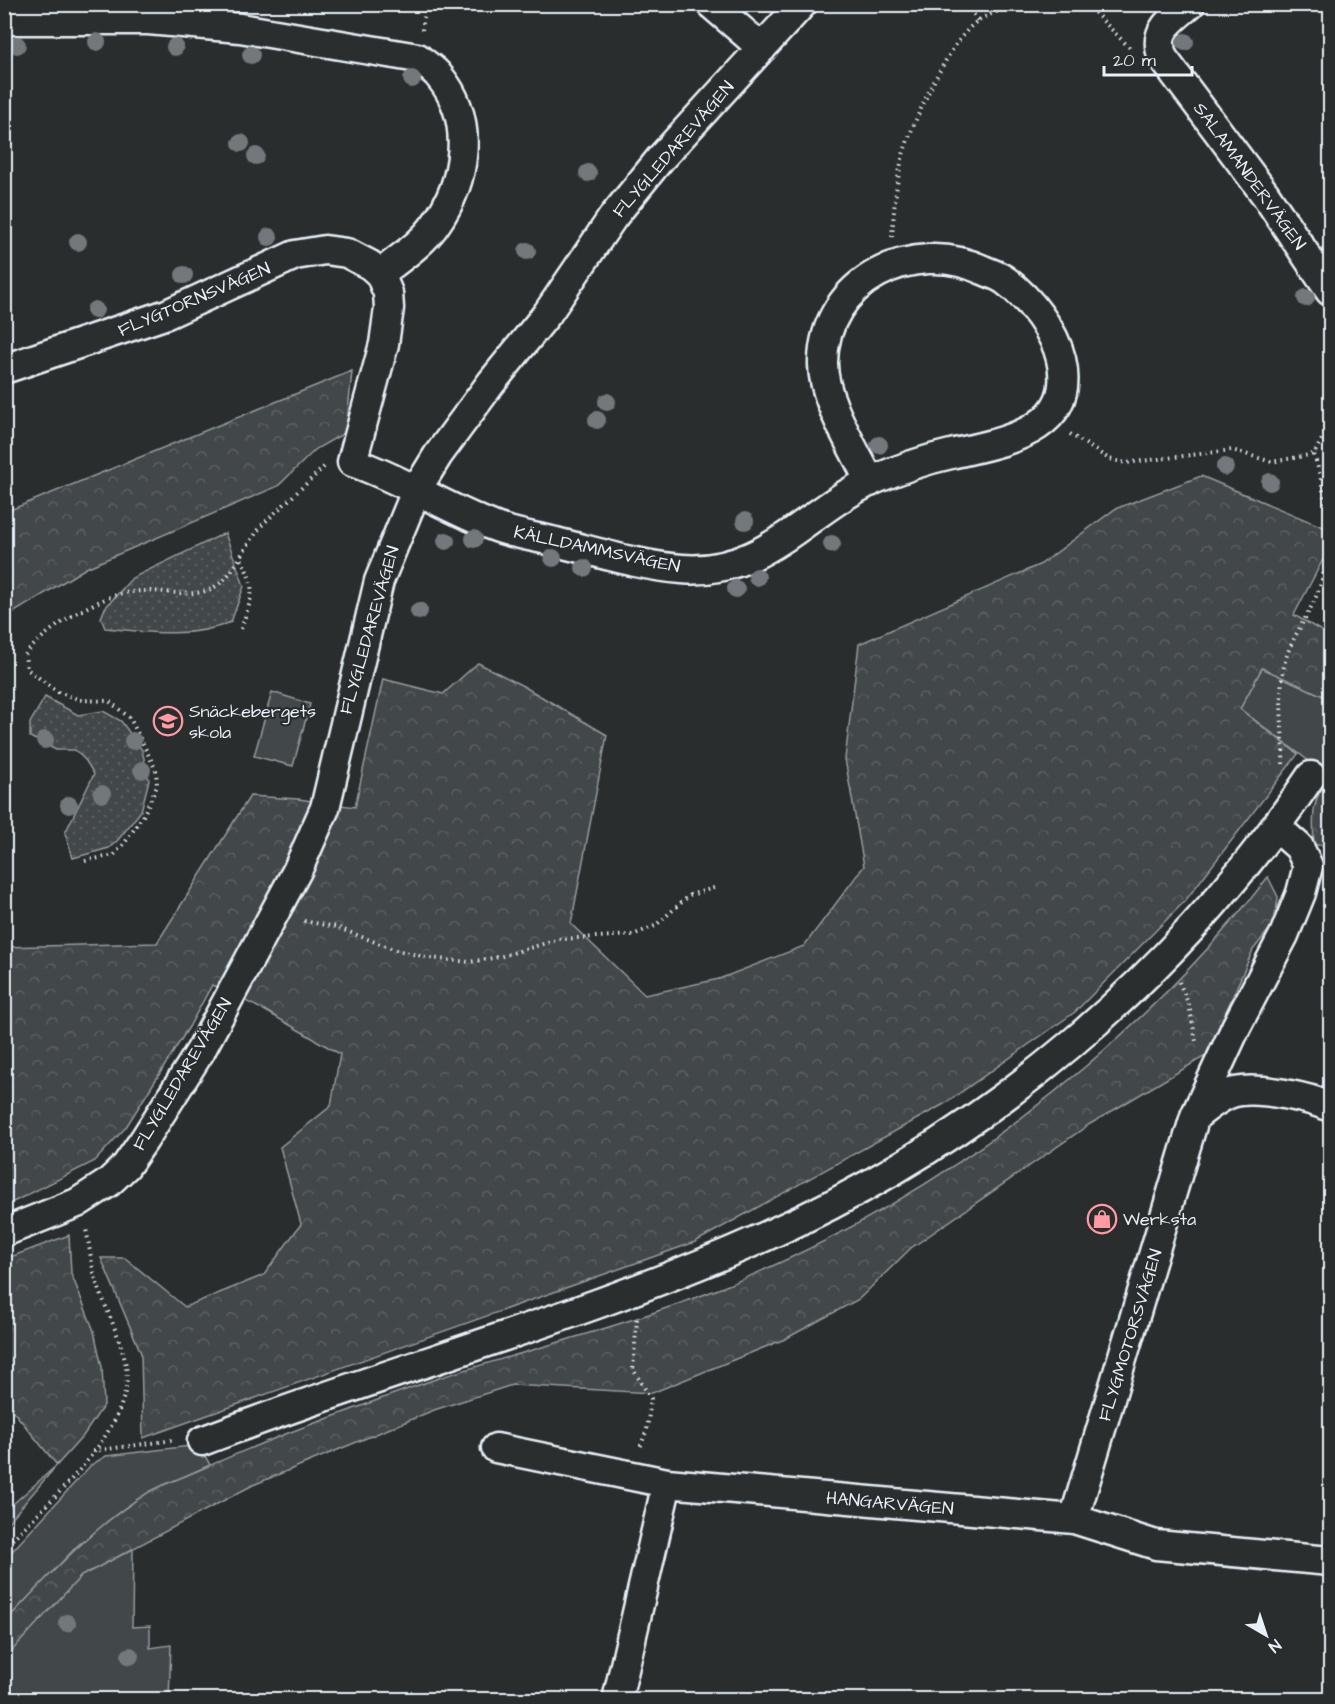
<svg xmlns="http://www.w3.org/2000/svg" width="1335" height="1704" font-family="'Architects Daughter',sans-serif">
  <defs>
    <pattern id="forest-crowns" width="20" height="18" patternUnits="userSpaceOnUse" patternTransform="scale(1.5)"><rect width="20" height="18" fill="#424648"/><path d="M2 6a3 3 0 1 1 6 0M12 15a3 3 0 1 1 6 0" fill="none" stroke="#5d6163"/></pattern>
    <pattern id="park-dots" width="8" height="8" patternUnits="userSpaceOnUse" patternTransform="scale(1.5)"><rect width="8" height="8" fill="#424648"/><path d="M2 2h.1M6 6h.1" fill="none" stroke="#5d6163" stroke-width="1.8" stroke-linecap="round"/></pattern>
  </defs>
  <rect width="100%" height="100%" fill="#2a2d2e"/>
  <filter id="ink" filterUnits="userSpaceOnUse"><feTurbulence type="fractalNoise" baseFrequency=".0167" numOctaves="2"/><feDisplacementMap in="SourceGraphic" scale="12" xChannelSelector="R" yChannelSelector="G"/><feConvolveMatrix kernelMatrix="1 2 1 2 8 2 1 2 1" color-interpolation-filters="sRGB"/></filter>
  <g filter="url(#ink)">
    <path fill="#424648" stroke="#959ca0" stroke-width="1.5" d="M1262,668L1330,699V777L1240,709Z
      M272,692L310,704L293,766L254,756Z
      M199,1445L210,1465L150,1492L78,1545L5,1623L4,1560L91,1465L106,1456Z
      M57,1465L5,1526V1511Z
      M133,1549L132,1627L150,1626V1648L171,1645L169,1699H5L4,1658L81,1576Z"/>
    <path fill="url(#forest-crowns)" stroke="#959ca0" stroke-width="1.5" d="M352,371L346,432L316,449L278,486L86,568L5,618V512Z
      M1201,476L1330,530V546L1294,615L1330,636V699L1262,668L1240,709L1298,754L1185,901L1075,1012L944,1104L695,1242L143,1438L141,1353L101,1258H125L185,1307L264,1275L301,1224L280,1147L331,1106L340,1054L264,1010L212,985L189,1027L126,1127L95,1161L5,1206L4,947L157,943L250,796L298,799L355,807L383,679L443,694L478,663L523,686L607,735L571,924L645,995L719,979L804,946L864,866L845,759L859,644L1041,564L1115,509Z
      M1330,780V845H1314C1313,822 1310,796 1330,780Z
      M1268,877L1278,897L1275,922L1253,950L1207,1055L1090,1124L911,1248L859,1299L785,1339L652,1393L512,1385L434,1410L253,1485L81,1576L5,1658L4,1623C49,1575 93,1526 149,1492C164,1484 181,1478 197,1471C236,1454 275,1437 315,1423C357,1408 400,1391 442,1377C536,1348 630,1324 721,1288C931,1204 1128,1056 1268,877Z
      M69,1235L71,1273L94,1331L102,1367L104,1405L83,1436L57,1465L5,1401V1259Z"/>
    <path fill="url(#park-dots)" stroke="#959ca0" stroke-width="1.5" d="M225,533L244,586L231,622C193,639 146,632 105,628L101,618L105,608L132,578Z
      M45,697L78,715L103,711L121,721L142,750L149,780L141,811L118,840L109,848L73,858L65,833L94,774L86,761L75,750H56L30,737V723Z"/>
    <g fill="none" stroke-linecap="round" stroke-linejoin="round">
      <g stroke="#e8f1f8" stroke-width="33">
        <path id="minor" d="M711,4L762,48
          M1190,4C1171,21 1152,30 1163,58L1265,194L1330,291
          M4,20H148L240,28L418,58C424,64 434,69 439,76C476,120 466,182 435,225C421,245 398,259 380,274
          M4,369L167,314L295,255L325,250L347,253L370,265L380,274L388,293L389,308L384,344L352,462C402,479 445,508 493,526C513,534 536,537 556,542C597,552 640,566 682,569C762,576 805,512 871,481C896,470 924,460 951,454C1001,442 1078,432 1061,359C1054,330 1030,299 1006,281C1000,276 990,273 983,270C913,237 824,281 823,362C822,399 854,448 870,482
          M1195,1116C1207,1108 1220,1095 1235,1092C1260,1087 1308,1097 1330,1107
          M4,1232L77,1203L108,1183L126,1166L144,1140L201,1050L298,869L325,808L379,581L417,489L438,455L491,383L547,314L613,217L660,159L802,4
          M202,1441C387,1370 584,1318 764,1237C985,1139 1177,976 1311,776
          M496,1448L667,1483
          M1074,1519L1195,1116L1236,1027L1284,935L1301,893L1308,866L1299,847L1275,826
          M617,1700L667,1483L1074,1519L1156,1545L1330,1561"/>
      </g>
      <path stroke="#e8f1f8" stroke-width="4" stroke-dasharray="1.5 4.5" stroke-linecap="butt" d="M967,4L978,21
        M1086,4L1132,50
        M422,30L426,4
        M892,237C894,209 896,182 903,155C912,123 951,37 979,20C989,14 1001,11 1012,4
        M1070,434L1109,459L1126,463L1232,450L1272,462L1314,454L1330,424
        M241,629C252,595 258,591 240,557L261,526L325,466
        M1283,764C1284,731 1276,685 1287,655C1295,632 1311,612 1319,589C1334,545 1327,496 1314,454
        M85,861L114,855L124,844L143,816L157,786L156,770L130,718L109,701L80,700L58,692L27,669L25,655C44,630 99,595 131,592C180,586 210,613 240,557
        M304,921L336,927L396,950L430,958L469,962L499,957L560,939L633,935L655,926L690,895L717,887
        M1179,982L1189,1005L1196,1041
        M637,1319L633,1369L651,1399L647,1429L640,1448
        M93,1451L174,1440
        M4,1548C44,1505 136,1430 126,1366C121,1338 106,1310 97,1283C91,1265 90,1248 86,1229"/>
      <use href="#minor" stroke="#2a2d2e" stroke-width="28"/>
    </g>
    <g fill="#73787b">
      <circle cx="97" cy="42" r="9"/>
      <circle cx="1185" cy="42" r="9"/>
      <circle cx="17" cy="45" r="9"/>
      <circle cx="175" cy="47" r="9"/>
      <circle cx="251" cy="55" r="9"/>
      <circle cx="412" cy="79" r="9"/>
      <circle cx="241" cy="143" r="9"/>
      <circle cx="256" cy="156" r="9"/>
      <circle cx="588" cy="173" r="9"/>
      <circle cx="269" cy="237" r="9"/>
      <circle cx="78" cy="242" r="9"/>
      <circle cx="527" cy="251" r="9"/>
      <circle cx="184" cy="275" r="9"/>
      <circle cx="1306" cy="298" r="9"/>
      <circle cx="95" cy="310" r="9"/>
      <circle cx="607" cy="402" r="9"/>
      <circle cx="597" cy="420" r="9"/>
      <circle cx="879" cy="445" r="9"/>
      <circle cx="1225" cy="467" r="9"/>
      <circle cx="1270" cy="482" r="9"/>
      <circle cx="745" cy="521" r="9"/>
      <circle cx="474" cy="539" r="9"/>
      <circle cx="446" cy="541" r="9"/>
      <circle cx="832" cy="544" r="9"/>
      <circle cx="553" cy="558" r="9"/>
      <circle cx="584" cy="568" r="9"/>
      <circle cx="757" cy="577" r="9"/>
      <circle cx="736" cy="589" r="9"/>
      <circle cx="419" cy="611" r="9"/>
      <circle cx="45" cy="740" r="9"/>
      <circle cx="133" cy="741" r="9"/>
      <circle cx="142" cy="770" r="9"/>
      <circle cx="102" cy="794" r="9"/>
      <circle cx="69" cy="805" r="9"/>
      <circle cx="67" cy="1623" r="9"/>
      <circle cx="130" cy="1656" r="9"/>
    </g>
  </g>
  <defs>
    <g id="school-ring" transform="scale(1.5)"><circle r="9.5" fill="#2a2d2e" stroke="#ff9aa2" stroke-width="1.5"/><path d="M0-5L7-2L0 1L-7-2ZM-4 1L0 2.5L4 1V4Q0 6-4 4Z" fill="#ff9aa2"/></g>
    <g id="shop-ring" transform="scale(1.5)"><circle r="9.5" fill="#2a2d2e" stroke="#ff9aa2" stroke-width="1.5"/><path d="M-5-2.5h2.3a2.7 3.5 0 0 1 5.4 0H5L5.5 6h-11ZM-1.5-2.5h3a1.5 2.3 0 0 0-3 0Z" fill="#ff9aa2"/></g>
  </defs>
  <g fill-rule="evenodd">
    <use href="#school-ring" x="168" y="721"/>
    <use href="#shop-ring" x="1102" y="1219"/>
  </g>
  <g text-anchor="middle" stroke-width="4.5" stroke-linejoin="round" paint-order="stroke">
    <g font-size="18" fill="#e8f1f8" stroke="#2a2d2e">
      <text transform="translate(673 149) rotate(-49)" y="6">FLYGLEDAREVÄGEN</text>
      <text transform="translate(1250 176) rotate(54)" y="6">SALAMANDERVÄGEN</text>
      <text transform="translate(194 299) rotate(-23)" y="6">FLYGTORNSVÄGEN</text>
      <text transform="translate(597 549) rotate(12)" y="6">KÄLLDAMMSVÄGEN</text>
      <text transform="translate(369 630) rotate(-74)" y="6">FLYGLEDAREVÄGEN</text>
      <text transform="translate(182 1074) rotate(-59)" y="6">FLYGLEDAREVÄGEN</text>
      <text transform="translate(1130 1335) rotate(-73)" y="6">FLYGMOTORSVÄGEN</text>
      <text transform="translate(890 1503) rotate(5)" y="6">HANGARVÄGEN</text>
    </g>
    <g font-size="18" fill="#e8f1f8" stroke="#2a2d2e" text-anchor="start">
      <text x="189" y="717">Snäckebergets<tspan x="189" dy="21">skola</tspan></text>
      <text x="1123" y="1225">Werksta</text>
    </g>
  </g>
  <rect width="1335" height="1704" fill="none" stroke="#2a2d2e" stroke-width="24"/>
  <rect x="12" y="12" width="1311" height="1680" fill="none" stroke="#e8f1f8" stroke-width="2" filter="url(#ink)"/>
  <g transform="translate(1266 1635) rotate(141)" stroke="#2a2d2e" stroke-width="4.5" paint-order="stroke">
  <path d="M0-4.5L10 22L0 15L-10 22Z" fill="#e8f1f8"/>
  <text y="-9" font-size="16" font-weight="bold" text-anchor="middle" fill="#e8f1f8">N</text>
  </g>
  <path d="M1104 66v9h88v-9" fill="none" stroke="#e8f1f8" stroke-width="3"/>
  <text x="1113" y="66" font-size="18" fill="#e8f1f8" stroke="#2a2d2e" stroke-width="4.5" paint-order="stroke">20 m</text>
</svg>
